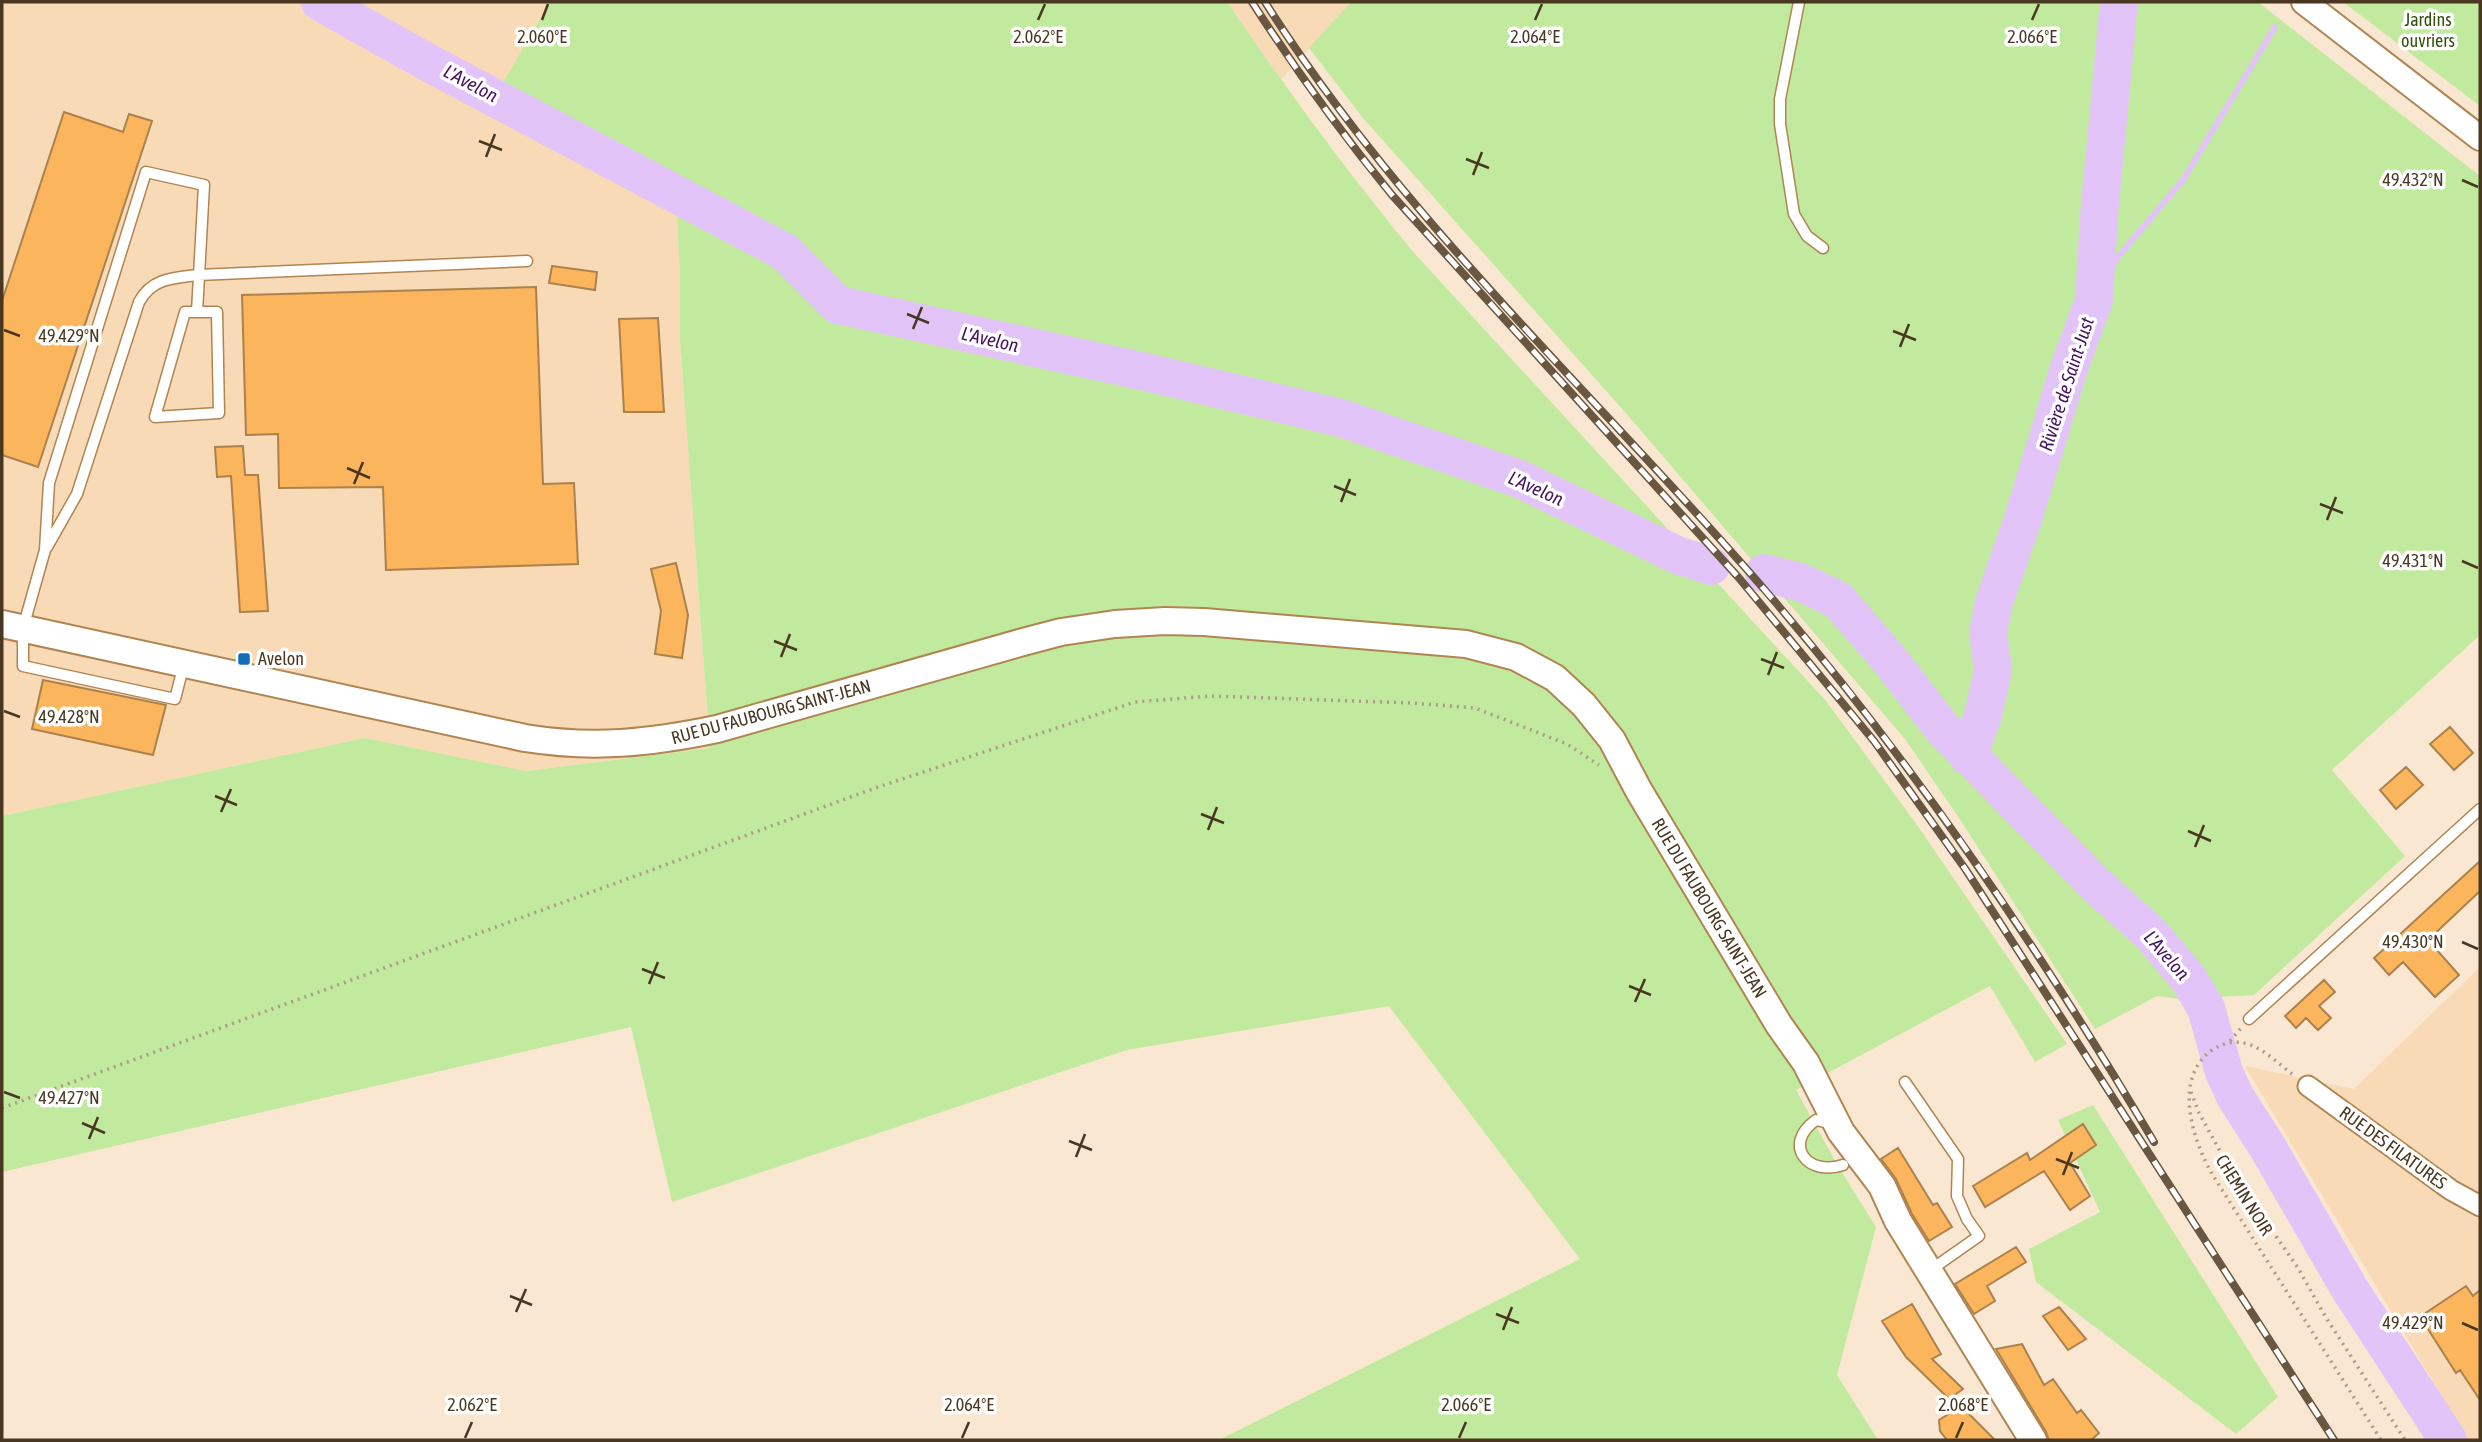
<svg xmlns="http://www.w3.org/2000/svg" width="2482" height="1442" font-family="'Asap Condensed',sans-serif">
  <rect width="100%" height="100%" fill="#fae7d2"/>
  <path fill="#f9dab6" d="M2,2H550L498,91L676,193L680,276V340L710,748L526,771L365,738L2,816Z
    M1227,2H1351L1281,80Z
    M2480,967V1440H2468L2245,1066L2354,1089Z"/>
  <path fill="#c1ea9e" d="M550,2H1227C1286,88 1348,173 1415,254L1826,701L1915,822L2067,1044L2035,1062L1990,986L1796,1090L1838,1166L1876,1227L1837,1375L1878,1440H1219L1580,1259L1389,1006L1127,1050L672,1202L631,1027L2,1172V816L365,738L526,771L710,748L680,340V276L676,193L498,91Z
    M1351,2H2258L2480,176V635L2332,770L2405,856L2254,995L2180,999L2157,996L2095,1029L1959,818L1905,739L1625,412L1363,118L1309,48Z
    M2343,2H2480V106Z
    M2093,1105L2278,1397L2236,1434L2036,1282L2029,1249L2100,1212L2058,1120Z"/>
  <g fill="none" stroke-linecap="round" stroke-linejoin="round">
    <path stroke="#e3c4f9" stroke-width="6" d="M2094,300L2118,257L2183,180L2275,27"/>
    <path stroke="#e3c4f9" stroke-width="38" d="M320,2L427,62L785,252L838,305L1146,372L1341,418L1520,479L1677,555L1711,566
      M1764,573L1800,582L1838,600L1889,659L1943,729L2095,884L2150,933L2188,978L2206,1008L2224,1072L2235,1096L2268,1148L2349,1288L2448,1440
      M1968,756L1983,715L1993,670L1988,633L1994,602L2023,519L2069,368L2094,300L2099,215L2119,2"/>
  </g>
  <path fill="#fbb65d" stroke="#ab814d" stroke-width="2" d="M64,112L123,132L129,114L152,121L38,467L2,455V301Z
    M552,266L597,272L595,290L549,283Z
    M536,287L543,484L574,483L578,564L386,570L383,487L279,488L278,434L246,435L242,295Z
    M658,318L664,412H624L619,319Z
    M243,446L245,475H258L268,611L240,612L231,476L217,477L215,447Z
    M676,563L688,615L682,658L655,654L661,611L651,569Z
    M43,680L166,705L153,755L32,729Z
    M2450,727L2473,753L2454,770L2430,744Z
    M2406,767L2423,785L2396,809L2380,790Z
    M2480,861V891L2428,940L2459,975L2435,997L2403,962L2389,975L2374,958Z
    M2324,980L2335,992L2319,1006L2331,1018L2318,1030L2306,1018L2296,1028L2285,1016Z
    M2083,1124L2096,1145L2070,1163L2090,1196L2070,1210L2044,1171L1985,1207L1973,1186L2027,1153L2030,1160Z
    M1898,1148L1933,1205L1937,1203L1952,1227L1929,1241L1912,1214L1896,1179L1881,1159Z
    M2016,1247L2026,1262L1987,1286L1995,1301L1974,1314L1955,1284Z
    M2466,1286L2473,1296L2480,1290V1400L2460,1370L2456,1373L2426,1326L2430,1323L2424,1314Z
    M1912,1304L1941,1354L1932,1359L1963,1389L1949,1399L1906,1357L1882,1321Z
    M2059,1307L2086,1339L2068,1350L2043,1316Z
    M2022,1344L2044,1385L2053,1379L2077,1413L2081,1410L2099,1433L2091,1440H2049L2046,1432L1996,1349Z
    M1962,1406L1971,1416L1995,1440H1947L1940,1431L1939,1420Z"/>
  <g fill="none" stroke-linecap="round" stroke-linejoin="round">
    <g stroke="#b08551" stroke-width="13">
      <path id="service" d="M1799,2L1780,99V124L1794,214L1807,236L1823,248
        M185,312H217L219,413L155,417Z
        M47,547L77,494L139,302C152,278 173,278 198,275L527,261
        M184,664L175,699L23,666V628L45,550L49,483L146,172L204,185L197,312
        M2249,1019L2480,809
        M1905,1082L1958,1159L1957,1196L1967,1219L1979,1236L1929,1271
        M1833,1124L1816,1120C1782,1144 1807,1177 1843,1165"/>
    </g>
    <g stroke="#b08551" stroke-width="23">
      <path id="minor" d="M2308,1086L2451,1190L2480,1206"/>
    </g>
    <g stroke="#b08551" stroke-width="28">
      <path id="tertiary" d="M2304,2L2480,138"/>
    </g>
    <g stroke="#b08551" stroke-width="30">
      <path id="secondary" d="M2,624L525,738C593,749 650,743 717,729L1023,642L1061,632L1115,624L1165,621L1204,622L1466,644L1516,657L1555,678L1584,705L1612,740L1639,791L1779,1025L1806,1063L1841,1132L1882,1186L1898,1221L2033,1440"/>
    </g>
    <path stroke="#ad9b85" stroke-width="3.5" stroke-dasharray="2 5" stroke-linecap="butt" d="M2230,1041L2241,1028
      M2292,1074C2279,1064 2264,1049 2248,1044C2235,1040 2223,1043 2212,1050C2172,1079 2193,1140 2212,1174L2381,1440
      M2191,1092L2199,1113L2231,1171L2298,1268L2325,1316L2405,1440
      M2,1108L878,787L1135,702L1210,696L1413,703L1475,708L1567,744L1599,765"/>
    <use href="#service" stroke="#fff" stroke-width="10"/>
    <use href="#minor" stroke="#fff" stroke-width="19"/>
    <use href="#tertiary" stroke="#fff" stroke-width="24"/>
    <use href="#secondary" stroke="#fff" stroke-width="26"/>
    <g stroke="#695741" stroke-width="8">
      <path id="rail" d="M1252,2C1295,69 1341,133 1392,195L1739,578L1874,741L1966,870L2334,1440
        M1265,2C1403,220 1596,395 1764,589C1912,760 2039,948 2154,1142"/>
    </g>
    <use href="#rail" stroke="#fff" stroke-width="5" stroke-dasharray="16" stroke-linecap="butt"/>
  </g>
  <path fill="none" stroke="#493721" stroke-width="2.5" d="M542,20L548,4M1038,20L1045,4M1535,20L1542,4M2032,20L2039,4M479,141L502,150M486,157L495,134M1466,159L1489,168M1473,175L1482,152M2462,180L2478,187M907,314L929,323M913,329L922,307M4,330L20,336M1893,331L1916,340M1900,347L1909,324M347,468L370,478M354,484L363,462M1334,486L1356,495M1341,502L1350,479M2320,504L2343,513M2327,520L2336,497M2462,561L2478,568M774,641L797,650M781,657L790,634M1761,659L1784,668M1768,675L1777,652M4,711L20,717M215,796L237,805M221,812L231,789M1201,814L1224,823M1208,830L1217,807M2188,831L2211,841M2195,847L2204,825M2462,942L2478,949M642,969L665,978M649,984L658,962M1629,986L1651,995M1635,1002L1645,979M4,1092L20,1098M82,1123L105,1133M89,1139L98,1117M1069,1141L1092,1150M1076,1157L1085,1134M2056,1159L2079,1168M2063,1175L2072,1152M510,1296L532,1305M516,1312L526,1289M1496,1314L1519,1323M2462,1323L2478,1330M1503,1330L1512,1307M465,1438L472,1422M962,1438L969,1422M1459,1438L1466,1422M1956,1438L1963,1422"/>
  <rect fill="#156dba" stroke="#fff" stroke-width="2.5" x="237" y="652" width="14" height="14" rx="3.5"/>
  <g text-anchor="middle" stroke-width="7" stroke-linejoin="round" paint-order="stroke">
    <g font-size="18" fill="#32500e" stroke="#fff">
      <text x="2428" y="26">Jardins<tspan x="2428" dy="21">ouvriers</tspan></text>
    </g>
    <g font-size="18" fill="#493721" stroke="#fff" text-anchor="start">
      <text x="258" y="665">Avelon</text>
    </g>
    <g font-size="18" fill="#493721" stroke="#fff">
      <text transform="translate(771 712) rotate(-15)" y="6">RUE DU FAUBOURG SAINT-JEAN</text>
      <text transform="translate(1709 908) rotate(59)" y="6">RUE DU FAUBOURG SAINT-JEAN</text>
      <text transform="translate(2393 1148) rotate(36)" y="6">RUE DES FILATURES</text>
      <text transform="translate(2244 1195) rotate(58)" y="6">CHEMIN NOIR</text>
    </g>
    <g font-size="19" font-style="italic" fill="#45135f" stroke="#fff">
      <text transform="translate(471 83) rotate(28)" y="7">L'Avelon</text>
      <text transform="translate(990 339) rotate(13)" y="7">L'Avelon</text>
      <text transform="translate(2066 384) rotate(-72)" y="7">Rivière de Saint-Just</text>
      <text transform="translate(1536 488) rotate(24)" y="7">L'Avelon</text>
      <text transform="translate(2167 955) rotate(49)" y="7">L'Avelon</text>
    </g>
  </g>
  <g font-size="18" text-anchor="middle" fill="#493721" stroke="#fff" stroke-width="7" stroke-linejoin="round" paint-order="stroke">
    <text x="542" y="43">2.060°E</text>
    <text x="1038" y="43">2.062°E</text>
    <text x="1535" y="43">2.064°E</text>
    <text x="2032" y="43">2.066°E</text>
    <text x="2413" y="186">49.432°N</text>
    <text x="69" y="342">49.429°N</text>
    <text x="2413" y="567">49.431°N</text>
    <text x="69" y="723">49.428°N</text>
    <text x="2413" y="948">49.430°N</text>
    <text x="69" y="1104">49.427°N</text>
    <text x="2413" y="1329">49.429°N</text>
    <text x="472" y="1411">2.062°E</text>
    <text x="969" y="1411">2.064°E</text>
    <text x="1466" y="1411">2.066°E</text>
    <text x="1963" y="1411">2.068°E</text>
  </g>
  <rect width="2482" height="1442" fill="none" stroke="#493721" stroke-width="7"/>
</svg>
